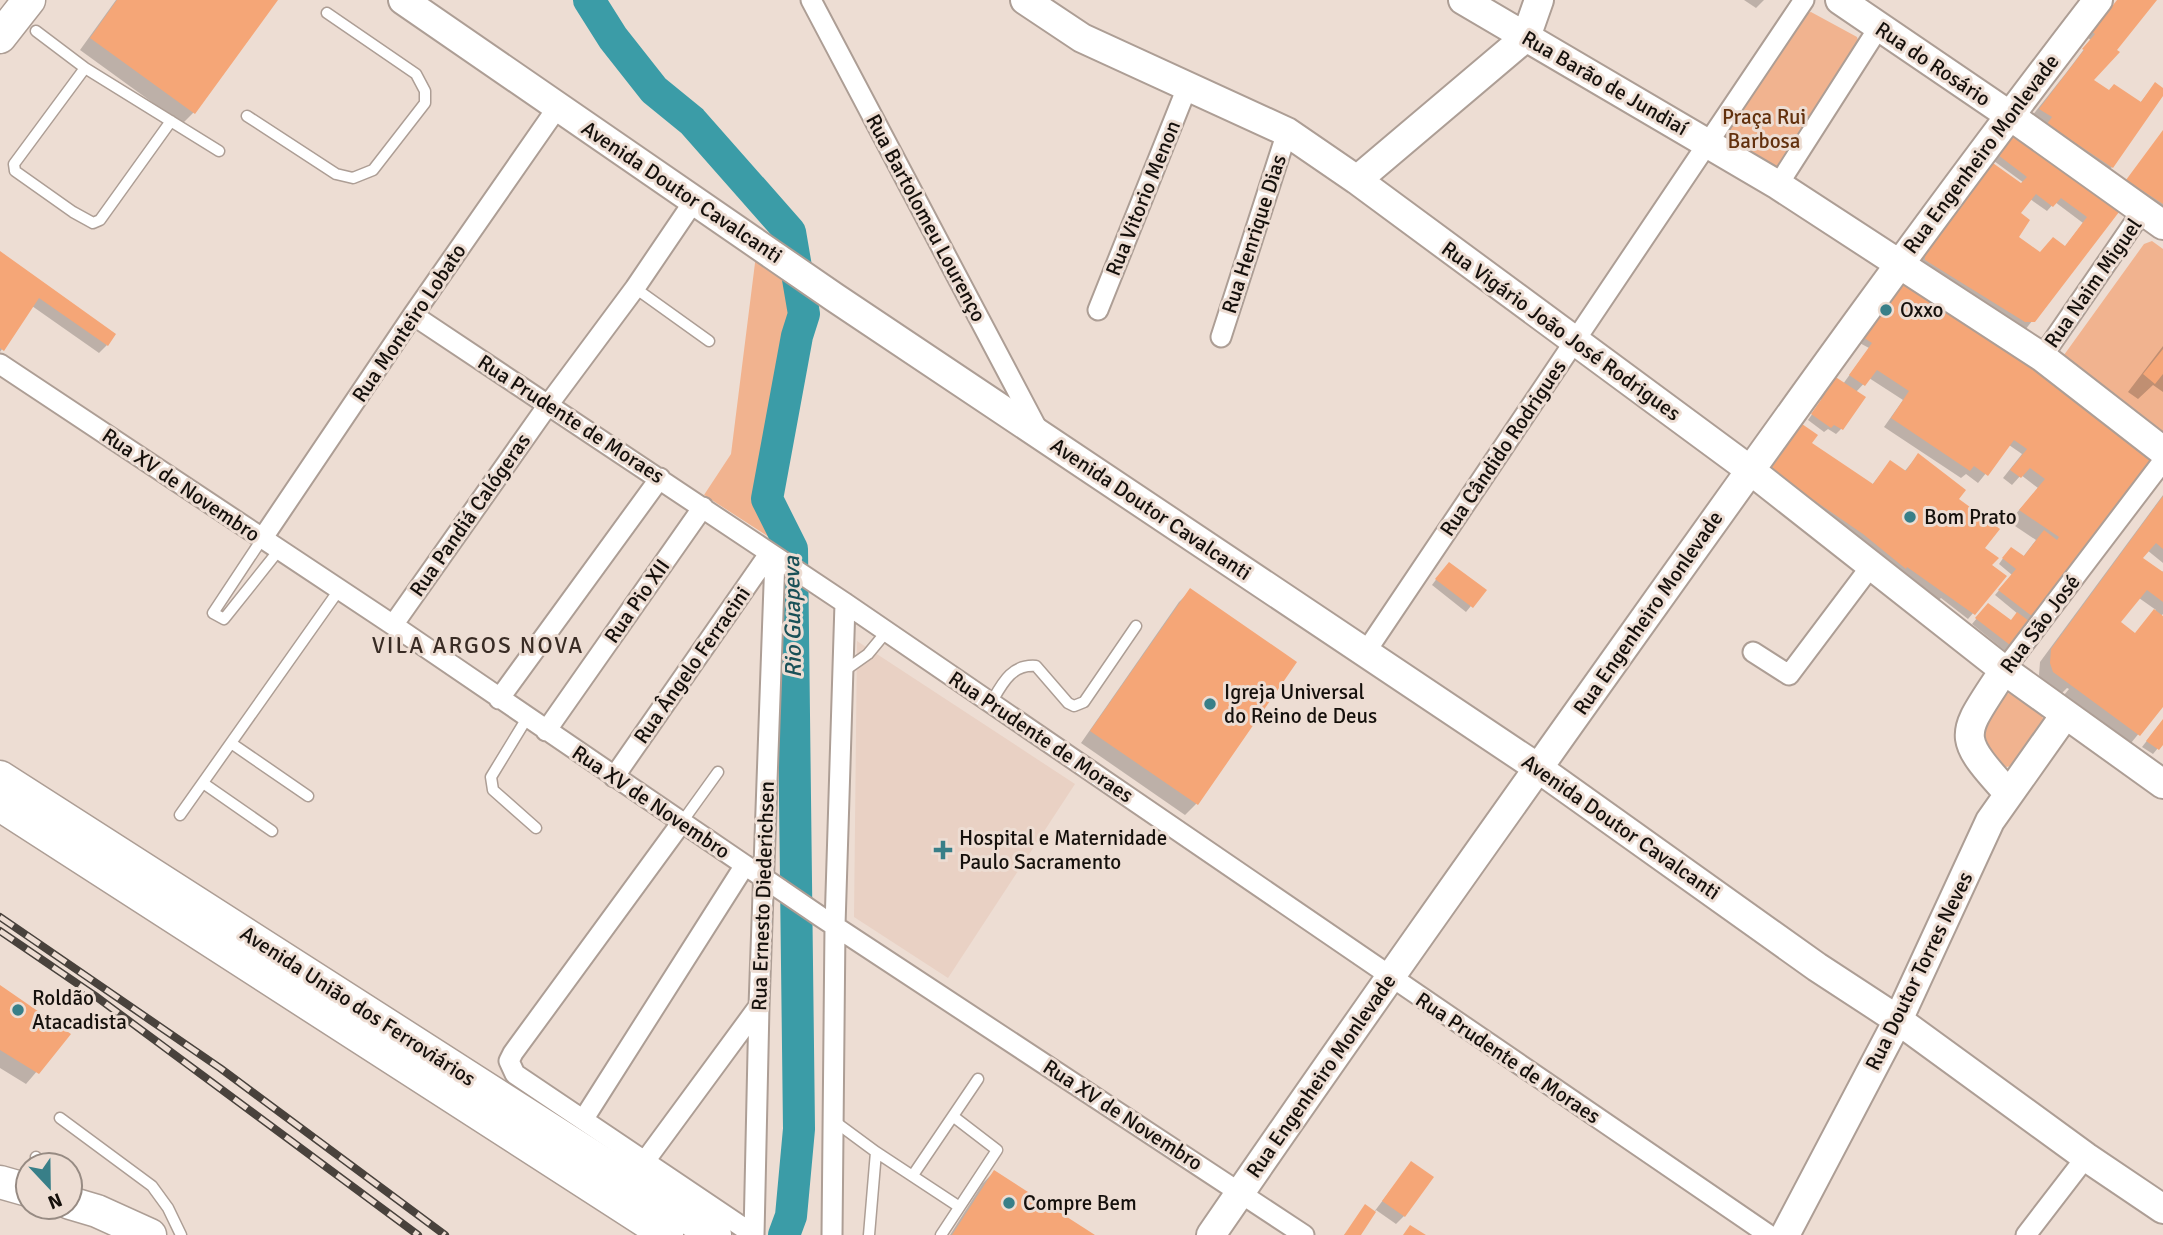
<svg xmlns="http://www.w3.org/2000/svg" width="2163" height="1235" font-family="Signika,sans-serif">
  <rect width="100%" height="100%" fill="#edddd3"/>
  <path fill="#e9d1c4" d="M857,641L1075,784L948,978L854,917Z"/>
  <path fill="#f1b38f" d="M1811,12L1857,37L1860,47L1778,171L1771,175L1719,134L1800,15Z
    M2152,241L2163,249V438L2066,364L2064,355L2144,244Z
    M756,255L787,273L790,327L766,442L759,505L783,546L704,495L731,454Z
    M2011,692L2040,712L2045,723L2014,766L2005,767L1977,743L2000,697Z"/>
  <path fill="#0003" fill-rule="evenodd" d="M116,0H276L193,113L182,124L80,50Z
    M1744,0H1764L1756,8Z
    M2119,0H2155L2092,81L2108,92L2140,103L2155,84L2163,93L2112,167L2104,175L2024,126L2066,73L2091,40L2088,38Z
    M2163,133V217L2122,188Z
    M2010,140L2116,213L2025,330L1917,262L1956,205L2024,183L1994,161ZM2030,199L2047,211L2055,202L2083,223L2064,248L2040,254L2017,237L2019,214Z
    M0,253L107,345L99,353L32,306L0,352Z
    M1895,282L2160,456L2009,650H2004L1972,624L1983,611L2011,622L2018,614L1995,595L2012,575L1999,564L2006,554L2023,557L2036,540L2009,522L2038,488L2021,475L2012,485L2003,478L2022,454L2009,445L1978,483L1966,474L1961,478L1884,427L1903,400L1869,378L1856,392L1841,429L1836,434L1828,429L1824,432L1808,420L1822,400L1816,395L1843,384L1869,348L1854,340Z
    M2163,346V392L2153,385L2138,399L2128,392Z
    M1810,444L1872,485L1890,462L1904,472L1918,455L1952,506L1978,554L2005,576L1968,619L1941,598L1936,602L1767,476Z
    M2163,495V563L2147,550L2140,559L2161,573L2163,571V614L2161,616L2163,618V704L2131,743L2112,729L2109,732L2076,709L2078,706L2064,695L2069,689L2067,688L2059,696L2042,683L2039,675L2040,662ZM2139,598L2156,610L2134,635L2119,623Z
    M1444,569L1484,590L1466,612L1432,585Z
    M1190,591L1196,804L1185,815L1081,743L1179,602Z
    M2163,720V742L2153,754L2142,747Z
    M0,987L68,1035L26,1084L0,1068Z
    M1411,1163L1404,1216L1396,1224L1376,1210L1359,1235H1344L1374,1212Z
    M994,1172L1092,1235H950L983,1183Z"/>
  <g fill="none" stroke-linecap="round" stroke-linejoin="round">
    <path stroke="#3b9ca7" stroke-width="32" d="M589,0L613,38L654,90L692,121L790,232L804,314L797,336L767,499L792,549L799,1129L791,1216L784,1235"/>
  </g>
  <path fill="#f5a677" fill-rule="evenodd" d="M117,0H278L195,114L90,38Z
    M2117,0H2157L2117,50L2120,52L2094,80L2109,90L2114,84L2141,102L2155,82L2163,88V96L2113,168L2047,124L2052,117L2039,109L2084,50L2082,49L2095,34L2092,32Z
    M2163,130V204L2126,180Z
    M2015,133L2119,212L2035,322H2025L1925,260V252L1990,161L2021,183L2027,177L1998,155ZM2036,194L2053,207L2061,198L2087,217L2065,246L2053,237L2040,252L2019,237L2030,220L2021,213Z
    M0,251L116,334L108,346L39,298L4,351L0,348Z
    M1900,275L2162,456L2037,620L1998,590L2016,569L2002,558L2011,547L2024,556L2044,530L2057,540L2059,537L2019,510L2045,479L2030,468L2021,478L2010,470L2027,449L2014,440L1988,476L1974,466L1970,471L1891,418L1909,391L1877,370L1865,386L1849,375L1872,343L1858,334Z
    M2163,349V374L2155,384L2143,374Z
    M1831,374L1866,397L1843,430L1834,425L1831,428L1811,414L1825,394L1819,389Z
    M1802,424L1818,435L1812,443L1873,484L1890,460L1906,471L1918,453L1966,490L1959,499L2000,529L1985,548L1999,558L1992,565L2007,576L1975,615L1907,567L1906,569L1863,534L1770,470Z
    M2163,496V549L2156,543L2143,558L2163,572V602L2147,590L2121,622L2135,633L2154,609L2163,616V707L2140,736L2053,672L2050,663L2051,649Z
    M1449,562L1487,590L1473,608L1435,579Z
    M1190,588L1297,662L1198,805L1090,731Z
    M1988,603L2011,620L2017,612L2033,624L2016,646L2010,645L1975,618Z
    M2163,719V745L2159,750L2146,741Z
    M0,985L71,1034L39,1074L0,1050Z
    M1411,1161L1434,1177L1405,1217L1382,1201Z
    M994,1170L1095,1235H952Z
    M1365,1204L1376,1212L1361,1235H1344Z
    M1410,1225L1426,1235H1403Z"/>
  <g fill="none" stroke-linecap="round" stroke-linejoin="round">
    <g stroke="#ad9e95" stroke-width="13">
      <path id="lane" d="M36,31L85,68L219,151
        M85,68L14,164L15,171L73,212L93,223L100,220L171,121
        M247,116L336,174L353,178L373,170L425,103V91L416,74L327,13
        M635,288L709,341
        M262,539L213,613L224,619L279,550
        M844,671L868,654L887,631
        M991,703C1002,684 1011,664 1036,666L1068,703L1074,706L1084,702L1136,626
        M527,718L491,777L493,790L536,828
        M231,743L308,796
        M203,783L272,831
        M180,815L339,590
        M682,822L718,772
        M60,1118L152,1186L168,1208L181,1235
        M834,1121L876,1152L958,1206
        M36,1165V1157
        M913,1175L978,1079
        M869,1235L876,1152
        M941,1235L997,1150L954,1117"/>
    </g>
    <g stroke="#ad9e95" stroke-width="23">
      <path id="street" d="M811,0L1039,432
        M1778,185L1879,27
        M1098,310L1188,85
        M413,315L845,603L1769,1235
        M1221,337L1287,132
        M2042,357L2143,210
        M0,364L393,625L821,917L1304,1235
        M262,539L413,315L557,108
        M393,625L548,405L635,288L694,201
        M1753,652L1789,675L1871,566
        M1365,653L1804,0
        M2004,670L2163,461
        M499,699L660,478
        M546,731L703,507
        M614,777L769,554
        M682,822L513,1053L509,1061L515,1074L754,1235
        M583,1120L745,865
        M645,1161L759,1006
        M754,1235L759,1006L775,557
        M832,1235L835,926L845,603
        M2026,1235L2086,1157"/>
    </g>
    <g stroke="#ad9e95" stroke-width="32">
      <path id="secondary" d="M403,0L834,297L1538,768L1817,967L1898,1020L2086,1157L2163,1209
        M1025,0L1082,38L1287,132L1357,180L1750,470L2004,670L2163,784
        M1463,0L1778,185L2042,357L2163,451
        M1840,0L2009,115L2163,225
        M1357,180L1526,37L1539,0
        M2004,670C1962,736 1953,733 2009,794
        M1211,1235C1351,1031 1494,830 1637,629C1788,417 1939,206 2098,0
        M1785,1235L1898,1020L1990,821L2065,715"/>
    </g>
    <g stroke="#ad9e95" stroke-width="35">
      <path id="primary" d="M0,37L29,0
        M0,777L715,1235
        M0,805L667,1235
        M0,1182L28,1190
        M70,1203L97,1211L150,1235"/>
    </g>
    <use href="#lane" stroke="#fff" stroke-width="10"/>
    <use href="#street" stroke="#fff" stroke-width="19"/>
    <use href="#secondary" stroke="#fff" stroke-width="28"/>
    <use href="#primary" stroke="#fff" stroke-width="32"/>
    <g stroke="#49423c" stroke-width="8">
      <path id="rail" d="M0,917L220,1068L445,1235
        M0,931L94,995L418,1235"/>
    </g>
    <use href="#rail" stroke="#edddd3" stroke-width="5" stroke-dasharray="16" stroke-linecap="butt"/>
  </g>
  <g fill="#387f88" stroke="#edddd3" stroke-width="2.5">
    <circle cx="1886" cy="310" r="7"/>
    <circle cx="1910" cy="517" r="7"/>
    <circle cx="1210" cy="704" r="7"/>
    <path d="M939.5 839.5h7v7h7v7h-7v7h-7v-7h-7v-7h7z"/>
    <circle cx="18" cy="1010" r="7"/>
    <circle cx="1009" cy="1203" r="7"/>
  </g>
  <g text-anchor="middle" stroke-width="6" stroke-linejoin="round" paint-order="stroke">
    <g font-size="21" fill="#15100c" stroke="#edddd3">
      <text transform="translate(1933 64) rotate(34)" y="7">Rua do Rosário</text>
      <text transform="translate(1605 83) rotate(30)" y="7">Rua Barão de Jundiaí</text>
      <text transform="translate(1981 154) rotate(-53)" y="7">Rua Engenheiro Monlevade</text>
      <text transform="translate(682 192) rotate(34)" y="7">Avenida Doutor Cavalcanti</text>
      <text transform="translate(1143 198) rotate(-68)" y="7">Rua Vitorio Menon</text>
      <text transform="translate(926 218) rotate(62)" y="7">Rua Bartolomeu Lourenço</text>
      <text transform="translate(1254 234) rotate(-72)" y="7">Rua Henrique Dias</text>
      <text transform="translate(2093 283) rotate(-55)" y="7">Rua Naim Miguel</text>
      <text transform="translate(409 323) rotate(-56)" y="7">Rua Monteiro Lobato</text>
      <text transform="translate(1561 331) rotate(36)" y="7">Rua Vigário João José Rodrigues</text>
      <text transform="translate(571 419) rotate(33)" y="7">Rua Prudente de Moraes</text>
      <text transform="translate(1503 448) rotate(-56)" y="7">Rua Cândido Rodrigues</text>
      <text transform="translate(181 485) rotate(34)" y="7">Rua XV de Novembro</text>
      <text transform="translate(1151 509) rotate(34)" y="7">Avenida Doutor Cavalcanti</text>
      <text transform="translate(470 515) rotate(-55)" y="7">Rua Pandiá Calógeras</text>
      <text transform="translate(637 601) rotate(-55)" y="7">Rua Pio XII</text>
      <text transform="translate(1648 613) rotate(-55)" y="7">Rua Engenheiro Monlevade</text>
      <text transform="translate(2040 624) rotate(-53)" y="7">Rua São José</text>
      <text transform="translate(692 665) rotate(-55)" y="7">Rua Ângelo Ferracini</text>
      <text transform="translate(1041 737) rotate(34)" y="7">Rua Prudente de Moraes</text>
      <text transform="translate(651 802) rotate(34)" y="7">Rua XV de Novembro</text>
      <text transform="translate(1621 827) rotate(35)" y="7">Avenida Doutor Cavalcanti</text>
      <text transform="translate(763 896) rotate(-88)" y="7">Rua Ernesto Diederichsen</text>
      <text transform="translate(1919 971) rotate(-64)" y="7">Rua Doutor Torres Neves</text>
      <text transform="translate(358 1006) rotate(33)" y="7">Avenida União dos Ferroviários</text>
      <text transform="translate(1508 1058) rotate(34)" y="7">Rua Prudente de Moraes</text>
      <text transform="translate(1321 1076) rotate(-55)" y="7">Rua Engenheiro Monlevade</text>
      <text transform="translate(1123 1115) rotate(33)" y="7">Rua XV de Novembro</text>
    </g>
    <g font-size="21" fill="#62300d" stroke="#edddd3">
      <text x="1764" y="124">Praça Rui<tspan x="1764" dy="24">Barbosa</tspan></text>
    </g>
    <g font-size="21" fill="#15100c" stroke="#edddd3" text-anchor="start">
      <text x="1900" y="317">Oxxo</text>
      <text x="1924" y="524">Bom Prato</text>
      <text x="1224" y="699">Igreja Universal<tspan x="1224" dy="24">do Reino de Deus</tspan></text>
      <text x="959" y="845">Hospital e Maternidade<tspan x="959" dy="24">Paulo Sacramento</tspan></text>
      <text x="32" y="1005">Roldão<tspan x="32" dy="24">Atacadista</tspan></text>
      <text x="1023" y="1210">Compre Bem</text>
    </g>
    <g font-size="23" font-style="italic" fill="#195057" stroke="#edddd3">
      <text transform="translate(792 617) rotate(-91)" y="8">Rio Guapeva</text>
    </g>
    <g font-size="23" letter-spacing="2" fill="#392c25" stroke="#edddd3">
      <text x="478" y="653">VILA ARGOS NOVA</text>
    </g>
  </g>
  <g transform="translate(49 1186) rotate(158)"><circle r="33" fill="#edddd3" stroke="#978b83" stroke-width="2"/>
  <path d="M0-5L12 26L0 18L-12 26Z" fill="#387f88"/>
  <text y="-10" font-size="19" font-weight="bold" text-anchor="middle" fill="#15100c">N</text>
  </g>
</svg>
